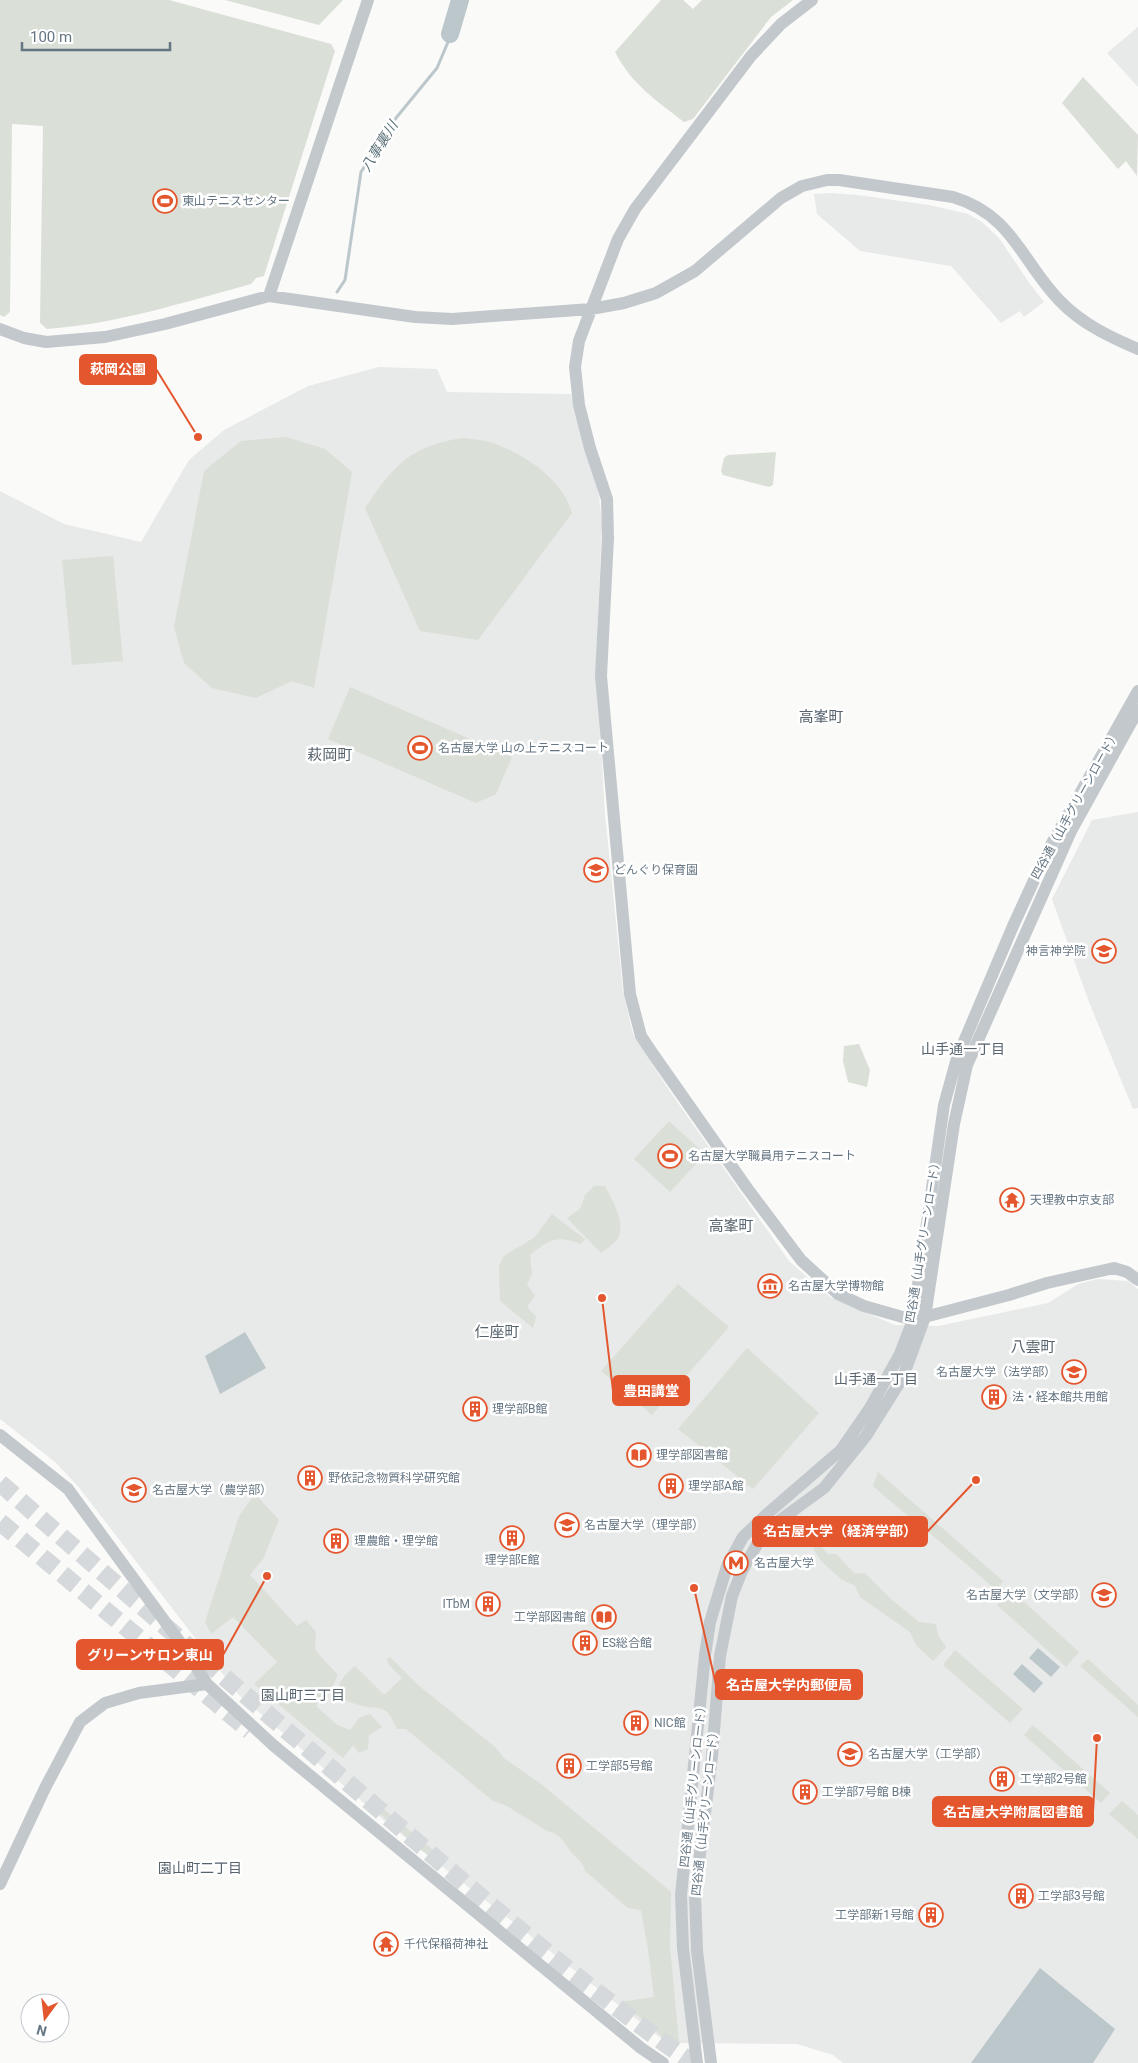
<svg xmlns="http://www.w3.org/2000/svg" width="1138" height="2063" font-family="Roboto,'Noto Sans JP',sans-serif">
  <rect width="100%" height="100%" fill="#fafaf8"/>
  <path fill="#e8e9e9" d="M1138,27V87L1107,53Z
    M831,193L858,195L929,205L968,214L982,222L999,238L1030,284L1044,302L1024,317L1020,311L1001,323L951,266L860,251L817,214L814,194Z
    M379,367L437,369L447,392L571,394L599,495L602,525L596,661L605,814L623,991L633,1034L669,1090L789,1261L830,1297L895,1325L938,1326L1048,1303L1078,1284L1098,1279L1128,1281L1138,1289V2063H843L833,2055L797,2044L667,2043L388,1824L239,1695L77,1485L55,1462L0,1419V491L64,524L141,542L189,460L224,430L308,386Z
    M1138,812V1108L1133,1109L1089,1002L1052,899L1092,820Z"/>
  <path fill="#dadfd7" d="M0,0H169L331,44L335,51L264,276L256,278L251,284C184,302 117,324 47,329L40,323L43,126L12,124L10,312L4,317L0,315Z
    M225,0H343L319,25Z
    M661,0H683L693,9L702,0H793L771,17L693,119L684,122C656,100 632,85 615,52Z
    M1083,77L1138,135L1137,176L1126,161L1118,169L1062,103Z
    M286,437L325,449L352,472L314,688L292,681L256,698L212,688L184,663L174,627L204,471L241,441Z
    M462,438C472,439 483,440 493,443C524,454 563,479 572,513L478,640L420,631L365,508C394,465 409,447 462,438Z
    M776,452L773,485L769,487L723,475L721,471L724,458L728,455Z
    M113,556L123,661L72,665L62,560Z
    M350,687L512,757L496,794L476,803L328,739Z
    M859,1044L870,1070L867,1087L848,1082L843,1061L844,1046Z
    M669,1121L705,1154L670,1192L634,1159Z
    M594,1186H605C611,1198 623,1217 620,1232C619,1241 608,1248 601,1253L567,1218L580,1209L585,1195Z
    M552,1214L585,1239L581,1244C556,1235 550,1239 530,1255L532,1274L527,1284L535,1296L527,1307L536,1317L533,1328L500,1301L499,1266L504,1256L535,1237Z
    M678,1284L729,1327L652,1415L601,1371Z
    M747,1348L819,1413L753,1489L678,1429Z
    M878,1472L1003,1581L997,1591C957,1554 914,1522 873,1486Z
    M255,1494L279,1520L263,1559L250,1575L297,1626L306,1620L316,1632L315,1650L338,1675L329,1693L321,1697L316,1706L337,1725L350,1730L359,1718L370,1714L382,1727L369,1735L368,1749L359,1753L353,1745L343,1758L254,1684L277,1662L233,1617L211,1634L205,1622L239,1516Z
    M817,1543L828,1554H836L855,1574L865,1573L891,1599L919,1622L936,1624L938,1635L946,1647L933,1661L916,1645L910,1632L860,1597L855,1586L841,1579L821,1561L813,1548Z
    M1011,1590L1079,1652L1066,1667L997,1605Z
    M955,1650L1023,1709L1010,1723L943,1665Z
    M390,1657L418,1685L495,1747L505,1759L541,1784L671,1892L670,1946L679,2042H667L652,2027L620,2002L654,1997L648,1949L641,1910L628,1908L585,1871C583,1860 573,1857 568,1848C562,1839 559,1833 547,1831L505,1805L493,1801L406,1729H397C385,1702 383,1711 358,1705C352,1703 345,1700 339,1699C336,1682 344,1676 355,1666L384,1695L402,1678L389,1665L387,1659Z
    M1088,1659L1138,1705V1717L1080,1666Z
    M1033,1725L1110,1793L1101,1803L1024,1735Z
    M1122,1801L1138,1815V1839L1109,1814Z
    M372,1807H381L430,1847L433,1851L432,1859Z"/>
  <path fill="#bbc7cb" d="M245,1332L266,1368L220,1394L205,1356Z
    M1038,1648L1060,1667L1051,1677L1029,1658Z
    M1022,1664L1043,1683L1034,1693L1013,1674Z
    M1040,1968L1115,2029L1093,2063H971Z"/>
  <g fill="none" stroke-linecap="round" stroke-linejoin="round">
    <path stroke="#bbc7cb" stroke-width="3" d="M337,292L345,280L361,172L396,118L437,68L448,42"/>
    <path stroke="#bbc7cb" stroke-width="18" d="M450,34L460,0"/>
    <path stroke="#d5d9db" stroke-width="18" stroke-dasharray="18 9" stroke-linecap="butt" d="M0,1483C124,1592 250,1699 375,1806C479,1895 581,1986 693,2063
      M0,1522L250,1731"/>
    <path stroke="#c3c8cc" stroke-width="12" d="M812,0L781,24L751,56L635,209L618,239L579,341L575,367L579,405L590,448L607,499L608,538L601,676L630,994L641,1036L653,1054L747,1188L801,1260L838,1294L864,1306L913,1320L1009,1295L1047,1283L1114,1268L1127,1272L1138,1280
      M269,296L368,0
      M0,329L24,338L46,342L105,337L165,324L269,296L415,317L452,319L591,309L624,303L656,293L695,271L781,198L802,186L827,180H839L953,197C1013,215 1021,261 1060,301C1082,324 1110,337 1138,349
      M0,1435L68,1489L185,1649L207,1684L273,1745L641,2048L663,2063
      M0,1884L45,1788L80,1722L105,1703L139,1693L207,1684
      M697,2063L683,1948L681,1895L705,1655L710,1622L727,1566L743,1537L767,1514L841,1450L870,1408L900,1354L913,1320L944,1105L957,1058L1013,926L1047,852L1138,691
      M711,2063L697,1951L695,1895L712,1756L720,1656L732,1596L742,1571L760,1539L776,1523L824,1488L866,1436L903,1377L925,1317L954,1124L967,1065L1071,831L1138,710"/>
  </g>
  <defs>
    <g id="stadium-ring" transform="scale(1.25)"><circle r="9.5" fill="#fff" stroke="#e4572e" stroke-width="1.5"/><path d="M0-5a6.5 5 0 1 0 0 10a6.5 5 0 1 0 0-10ZM-3.5-1.8h7v3.6h-7Z" fill="#e4572e"/></g>
    <g id="school-ring" transform="scale(1.25)"><circle r="9.5" fill="#fff" stroke="#e4572e" stroke-width="1.5"/><path d="M0-5L7-2L0 1L-7-2ZM-4 1L0 2.5L4 1V4Q0 6-4 4Z" fill="#e4572e"/></g>
    <g id="university-ring" transform="scale(1.25)"><circle r="9.5" fill="#fff" stroke="#e4572e" stroke-width="1.5"/><path d="M0-5L7-2L0 1L-7-2ZM-4 1L0 2.5L4 1V4Q0 6-4 4Z" fill="#e4572e"/></g>
    <g id="temple-ring" transform="scale(1.25)"><circle r="9.5" fill="#fff" stroke="#e4572e" stroke-width="1.5"/><path d="M0-6L5-2H3V0L6.5 2.5H4V6H1.5V3h-3V6H-4V2.5H-6.5L-3 0V-2H-5Z" fill="#e4572e"/></g>
    <g id="museum-ring" transform="scale(1.25)"><circle r="9.5" fill="#fff" stroke="#e4572e" stroke-width="1.5"/><path d="M0-6L6-3V-2H-6V-3ZM-5-1h2V3h-2ZM-1-1h2V3h-2ZM3-1h2V3H3ZM-6 4H6V6H-6Z" fill="#e4572e"/></g>
    <g id="building-ring" transform="scale(1.25)"><circle r="9.5" fill="#fff" stroke="#e4572e" stroke-width="1.5"/><path d="M-4-6H4V6H1V3H-1V6H-4ZM-2.5-4.3h1.7v1.8h-1.7ZM.8-4.3h1.7v1.8H.8ZM-2.5-1h1.7V.8h-1.7ZM.8-1h1.7V.8H.8Z" fill="#e4572e"/></g>
    <g id="library-ring" transform="scale(1.25)"><circle r="9.5" fill="#fff" stroke="#e4572e" stroke-width="1.5"/><path d="M-6-4Q-3-5.5-.7-3.5V5Q-3 3-6 4ZM6-4Q3-5.5 .7-3.5V5Q3 3 6 4Z" fill="#e4572e"/></g>
    <g id="metro-ring" transform="scale(1.25)"><circle r="9.5" fill="#fff" stroke="#e4572e" stroke-width="1.5"/><path d="M-5.5 5V-5H-3L0 0L3-5H5.5V5H3V-.5L0 4L-3-.5V5Z" fill="#e4572e"/></g>
  </defs>
  <g fill-rule="evenodd">
    <use href="#stadium-ring" x="165" y="201"/>
    <use href="#stadium-ring" x="420" y="748"/>
    <use href="#school-ring" x="596" y="870"/>
    <use href="#university-ring" x="1104" y="951"/>
    <use href="#stadium-ring" x="670" y="1156"/>
    <use href="#temple-ring" x="1012" y="1200"/>
    <use href="#museum-ring" x="770" y="1286"/>
    <use href="#university-ring" x="1074" y="1372"/>
    <use href="#building-ring" x="994" y="1397"/>
    <use href="#building-ring" x="475" y="1409"/>
    <use href="#library-ring" x="639" y="1455"/>
    <use href="#building-ring" x="310" y="1478"/>
    <use href="#building-ring" x="671" y="1486"/>
    <use href="#university-ring" x="134" y="1490"/>
    <use href="#university-ring" x="567" y="1525"/>
    <use href="#building-ring" x="512" y="1538"/>
    <use href="#building-ring" x="336" y="1541"/>
    <use href="#metro-ring" x="736" y="1563"/>
    <use href="#university-ring" x="1104" y="1595"/>
    <use href="#building-ring" x="488" y="1604"/>
    <use href="#library-ring" x="604" y="1617"/>
    <use href="#building-ring" x="585" y="1643"/>
    <use href="#building-ring" x="636" y="1723"/>
    <use href="#university-ring" x="850" y="1754"/>
    <use href="#building-ring" x="569" y="1766"/>
    <use href="#building-ring" x="1002" y="1779"/>
    <use href="#building-ring" x="805" y="1792"/>
    <use href="#building-ring" x="1021" y="1896"/>
    <use href="#building-ring" x="931" y="1915"/>
    <use href="#temple-ring" x="386" y="1944"/>
  </g>
  <g text-anchor="middle" stroke-width="5" stroke-linejoin="round" paint-order="stroke">
    <g font-size="12" fill="#657683" stroke="#fff" text-anchor="start">
      <text x="182" y="205">東山テニスセンター</text>
      <text x="438" y="752">名古屋大学 山の上テニスコート</text>
      <text x="614" y="874">どんぐり保育園</text>
      <text x="1086" y="955" text-anchor="end">神言神学院</text>
      <text x="688" y="1160">名古屋大学職員用テニスコート</text>
      <text x="1030" y="1204">天理教中京支部</text>
      <text x="788" y="1290">名古屋大学博物館</text>
      <text x="1056" y="1376" text-anchor="end">名古屋大学（法学部）</text>
      <text x="1012" y="1401">法・経本館共用館</text>
      <text x="492" y="1413">理学部B館</text>
      <text x="656" y="1459">理学部図書館</text>
      <text x="328" y="1482">野依記念物質科学研究館</text>
      <text x="688" y="1490">理学部A館</text>
      <text x="152" y="1494">名古屋大学（農学部）</text>
      <text x="584" y="1529">名古屋大学（理学部）</text>
      <text x="354" y="1545">理農館・理学館</text>
      <text x="512" y="1564" text-anchor="middle">理学部E館</text>
      <text x="754" y="1567">名古屋大学</text>
      <text x="1086" y="1599" text-anchor="end">名古屋大学（文学部）</text>
      <text x="470" y="1608" text-anchor="end">ITbM</text>
      <text x="586" y="1621" text-anchor="end">工学部図書館</text>
      <text x="602" y="1647">ES総合館</text>
      <text x="654" y="1727">NIC館</text>
      <text x="868" y="1758">名古屋大学（工学部）</text>
      <text x="586" y="1770">工学部5号館</text>
      <text x="1020" y="1783">工学部2号館</text>
      <text x="822" y="1796">工学部7号館 B棟</text>
      <text x="1038" y="1900">工学部3号館</text>
      <text x="914" y="1919" text-anchor="end">工学部新1号館</text>
      <text x="404" y="1948">千代保稲荷神社</text>
    </g>
    <g font-size="12" fill="#657683" stroke="#fff">
      <text transform="translate(1075 805) rotate(-61)" y="4">四谷通（山手グリーンロード）</text>
      <text transform="translate(923 1240) rotate(-81)" y="4">四谷通（山手グリーンロード）</text>
      <text transform="translate(693 1784) rotate(-84)" y="4">四谷通（山手グリーンロード）</text>
      <text transform="translate(705 1811) rotate(-84)" y="4">四谷通 （山手グリーンロード）</text>
    </g>
    <g font-size="14" font-style="italic" fill="#60757c" stroke="#fff">
      <text transform="translate(379 146) rotate(-58)" y="5">八事裏川</text>
    </g>
    <g font-size="14" fill="#57646e" stroke="#fff">
      <text x="963" y="1054">山手通一丁目</text>
      <text x="876" y="1384">山手通一丁目</text>
      <text x="303" y="1700">園山町三丁目</text>
      <text x="200" y="1873">園山町二丁目</text>
    </g>
    <g font-size="15" fill="#57646e" stroke="#fff">
      <text x="821" y="722">高峯町</text>
      <text x="330" y="760">萩岡町</text>
      <text x="731" y="1231">高峯町</text>
      <text x="497" y="1337">仁座町</text>
      <text x="1033" y="1352">八雲町</text>
    </g>
  </g>
  <path fill="none" stroke="#e4572e" stroke-width="2" d="M198 437L156 369M602 1298L613 1391M976 1480L927 1532M267 1576L223 1655M694 1588L716 1685M1097 1738L1093 1812"/>
  <g fill="#e4572e" stroke="#fff" stroke-width="2">
    <circle cx="198" cy="437" r="5"/>
    <circle cx="602" cy="1298" r="5"/>
    <circle cx="976" cy="1480" r="5"/>
    <circle cx="267" cy="1576" r="5"/>
    <circle cx="694" cy="1588" r="5"/>
    <circle cx="1097" cy="1738" r="5"/>
  </g>
  <g fill="#e4572e" stroke="#e4572e" stroke-width="2">
    <rect x="80" y="355" width="76" height="29" rx="5"/>
    <rect x="613" y="1376" width="76" height="29" rx="5"/>
    <rect x="753" y="1517" width="174" height="29" rx="5"/>
    <rect x="77" y="1640" width="146" height="29" rx="5"/>
    <rect x="716" y="1670" width="146" height="29" rx="5"/>
    <rect x="933" y="1797" width="160" height="29" rx="5"/>
  </g>
  <g font-size="14" text-anchor="middle" font-weight="bold" fill="#fff">
    <text x="118" y="374">萩岡公園</text>
    <text x="651" y="1396">豊田講堂</text>
    <text x="840" y="1536">名古屋大学（経済学部）</text>
    <text x="150" y="1660">グリーンサロン東山</text>
    <text x="789" y="1690">名古屋大学内郵便局</text>
    <text x="1013" y="1817">名古屋大学附属図書館</text>
  </g>
  <g transform="translate(45 2018) rotate(195)"><circle r="24" fill="#ffffff" stroke="#c1c8cd"/>
  <path d="M0-4L9 19L0 12L-9 19Z" fill="#e4572e"/>
  <text y="-8" font-size="14" font-weight="bold" text-anchor="middle" fill="#657683">N</text>
  </g>
  <path d="M22 42v8h148v-8" fill="none" stroke="#657683" stroke-width="2.5"/>
  <text x="30" y="42" font-size="15" fill="#657683" stroke="#ffffff" stroke-width="4" paint-order="stroke">100 m</text>
</svg>
